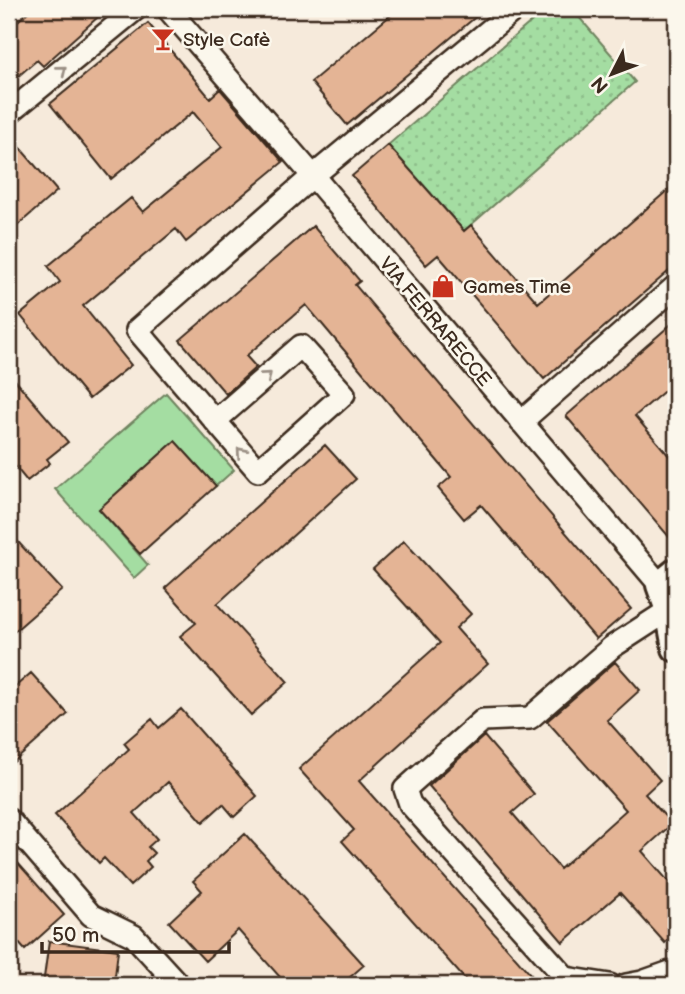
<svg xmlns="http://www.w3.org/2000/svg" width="685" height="994" font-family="'Balsamiq Sans',sans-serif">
  <defs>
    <pattern id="garden-dots" width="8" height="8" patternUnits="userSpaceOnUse" patternTransform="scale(1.75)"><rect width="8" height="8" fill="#a4dda2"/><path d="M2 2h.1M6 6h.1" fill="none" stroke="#8ebe8b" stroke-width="1.8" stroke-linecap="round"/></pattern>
  </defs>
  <rect width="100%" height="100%" fill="#f6eadb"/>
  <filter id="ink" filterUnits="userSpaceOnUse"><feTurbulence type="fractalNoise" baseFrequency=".0143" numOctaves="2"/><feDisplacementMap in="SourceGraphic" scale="14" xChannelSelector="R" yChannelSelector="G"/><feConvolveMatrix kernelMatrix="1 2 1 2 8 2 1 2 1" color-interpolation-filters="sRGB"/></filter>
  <g filter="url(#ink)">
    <path fill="#a4dda2" stroke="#708460" stroke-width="2" d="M166,393L234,470L216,486L175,441L99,509L148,565L134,578L55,489Z"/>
    <path fill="url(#garden-dots)" stroke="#708460" stroke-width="2" d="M546,9H572L635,82L464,231L388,145Z"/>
    <path fill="#e4b495" stroke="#3b2a1e" stroke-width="2" d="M31,9H107L43,66L37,60L9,84V29Z
      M398,9H485L347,125L311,82Z
      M148,23L210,98L220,89L283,162L186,242L176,229L83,306L131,365L89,399L20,315L60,282L48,266L131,198L143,212L222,147L193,112L111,179L50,104Z
      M9,135L57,191L9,233Z
      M388,145L464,231L471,225L538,303L676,183V265L544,379L438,255L426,265L352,176Z
      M313,226L360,281L355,285L631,609L596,639L481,505L464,519L438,488L451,477L306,305L246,356L256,367L226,394L180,340Z
      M676,320V381L635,416L676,464V545L566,416Z
      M9,373L68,442L47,459L50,463L27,481L9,459Z
      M175,441L216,486L140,554L99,509Z
      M325,445L356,479L217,604L288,682L251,715L180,636L196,623L165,588Z
      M9,532L62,590L9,636Z
      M404,541L471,614L456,628L488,664L359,781L540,985H470L342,841L354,830L299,769L440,643L373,569Z
      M615,662L640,690L607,720L660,780L645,794L672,824L642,851L676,890V932L665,943L620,893L563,942L429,786L484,736L534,794L512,813L560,869L626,810L547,721Z
      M31,673L68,714L9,766V692Z
      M181,709L257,796L234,817L223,804L203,822L168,782L134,813L157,839L148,847L154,853L146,861L151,867L130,886L104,858L99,863L55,815L129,749L124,743L152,719L159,728Z
      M245,834L364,965L341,985H287L238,930L205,961L169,922L202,891L193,881Z
      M9,853L64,915L25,950L9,932Z
      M49,941L118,950L114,985H43Z"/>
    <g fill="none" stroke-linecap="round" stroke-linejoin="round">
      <g stroke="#3b2a1e" stroke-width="26">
        <path id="minor" d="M168,9L313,176L660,585
          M9,113L136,9
          M215,421L301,346L344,394L258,471L137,330L313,176L515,9
          M521,422L676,286
          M9,820L91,915L134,936L179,985
          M610,985L566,978L410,804L405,789L483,720L530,718L612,647L669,610
          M626,985L642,982L676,970"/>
      </g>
      <g stroke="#3b2a1e" stroke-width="32">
        <path id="tertiary" d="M676,572L660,585L669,610L676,648"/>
      </g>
      <use href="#minor" stroke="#fbf7ec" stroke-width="21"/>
      <use href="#tertiary" stroke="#fbf7ec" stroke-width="26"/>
    </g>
    <defs><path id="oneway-chevron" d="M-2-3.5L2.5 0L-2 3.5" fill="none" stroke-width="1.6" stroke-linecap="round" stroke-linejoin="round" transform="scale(1.75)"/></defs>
    <g stroke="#9b9085">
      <use href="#oneway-chevron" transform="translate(62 70) rotate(-39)"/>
      <use href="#oneway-chevron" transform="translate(267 376) rotate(-41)"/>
      <use href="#oneway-chevron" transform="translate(241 452) rotate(-131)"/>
    </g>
  </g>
  <defs>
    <g id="bar-bare" transform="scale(1.89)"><path d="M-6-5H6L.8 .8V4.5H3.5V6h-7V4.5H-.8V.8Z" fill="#c8321e" stroke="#fbf7ec" stroke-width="2.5" paint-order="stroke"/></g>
    <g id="shop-bare" transform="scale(1.89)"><path d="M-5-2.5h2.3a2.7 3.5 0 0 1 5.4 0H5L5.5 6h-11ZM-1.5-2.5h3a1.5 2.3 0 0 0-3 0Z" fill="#c8321e" stroke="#fbf7ec" stroke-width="2.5" paint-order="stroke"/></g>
  </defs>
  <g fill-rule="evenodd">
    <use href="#bar-bare" x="163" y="39"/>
    <use href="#shop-bare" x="443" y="286"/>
  </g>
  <g text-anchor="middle" stroke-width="5" stroke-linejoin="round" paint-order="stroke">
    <g font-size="19" fill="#3b2a1e" stroke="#fbf7ec" text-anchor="start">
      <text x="183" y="46">Style Cafè</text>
      <text x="463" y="293">Games Time</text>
    </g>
    <g font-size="19" fill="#3b2a1e" stroke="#fbf7ec">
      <text transform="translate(436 321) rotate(50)" y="7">VIA FERRARECCE</text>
    </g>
  </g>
  <rect width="685" height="994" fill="none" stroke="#fbf7ec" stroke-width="35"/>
  <rect x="18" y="18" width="650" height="959" fill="none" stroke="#3b2a1e" stroke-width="2.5" filter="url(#ink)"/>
  <g transform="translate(612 74) rotate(228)" stroke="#fbf7ec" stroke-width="5" paint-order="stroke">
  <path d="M0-5L12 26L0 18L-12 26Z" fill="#3b2a1e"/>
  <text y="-10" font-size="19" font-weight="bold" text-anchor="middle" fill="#3b2a1e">N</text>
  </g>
  <path d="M42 942v10h187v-10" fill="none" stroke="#3b2a1e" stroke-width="3.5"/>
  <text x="52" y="942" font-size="21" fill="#3b2a1e" stroke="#fbf7ec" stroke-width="5" paint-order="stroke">50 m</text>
</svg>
